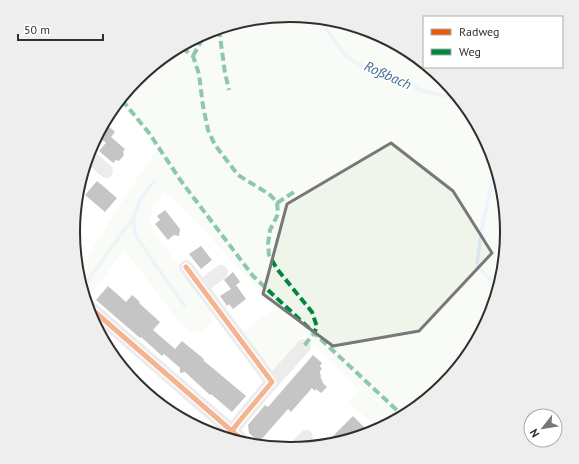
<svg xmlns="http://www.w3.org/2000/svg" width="579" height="464" font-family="'PT Sans',sans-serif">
  <rect width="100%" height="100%" fill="#fff"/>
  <path fill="#f0f5ec" d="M290,15L373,32L426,67L443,79L490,149L506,232L490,315L443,386L378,429L349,402L359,390L304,335L278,368L273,369L270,368L241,334L277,306L165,191C158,197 149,212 150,222C150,225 152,229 153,231L212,311L211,322L200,332L192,331L183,327L124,249L86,302L80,269L130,189L159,147L120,103L136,78L207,31Z"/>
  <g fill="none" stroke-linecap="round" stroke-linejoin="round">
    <path stroke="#d9e7f2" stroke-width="3.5" d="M320,21L346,56L365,68L385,76L406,80L421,91L446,96L457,101L466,113
      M492,158V183L483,222L477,263C481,274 493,277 495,289
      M133,218L136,236L164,277L185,306
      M83,287L133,218L140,200L154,181"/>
  </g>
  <path fill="#7f7f7f" d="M107,125L115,132L111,137L125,149L123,152L124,155L119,161L116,160L113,163L99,151L110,138L106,143L98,136Z
    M97,181L117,198L105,212L85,195Z
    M165,210L180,229L179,236L174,235L168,240L155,224L160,220L157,216Z
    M201,246L212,260L201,269L189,254Z
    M233,272L240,282L236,285L246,299L233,309L229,304L227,306L220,296L231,289L224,280Z
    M108,286L126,302L132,295L140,302L139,303L160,322L153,330L175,349L182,341L204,359L203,360L246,396L232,412L211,394L210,395L185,372L180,373V368L164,354L162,356L141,337L140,338L96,300Z
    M313,355L322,363L320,366L322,369L320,371L321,379L323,381L322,382L327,387L321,393L316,389L315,391L312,388L291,412L288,409L259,442L249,433L248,425L265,405L268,407Z
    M353,416L366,429L360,435L328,441Z"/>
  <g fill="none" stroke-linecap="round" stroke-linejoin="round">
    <path stroke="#d4d4d4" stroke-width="14" d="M88,155L106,171
      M186,267L272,382L237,424L232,431
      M202,287L221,272
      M87,305L241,439
      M272,382L304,346
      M296,448L306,437"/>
    <path stroke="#00873e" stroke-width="4" stroke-dasharray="8 4" stroke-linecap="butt" d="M219,29L225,73L229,90
      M182,48L193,56L199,74L203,106L208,130L215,145L238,175L269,194L277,202L278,214L270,230L268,244L269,255L277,269L312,312L317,327L314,333L304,346
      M193,56L204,36V33
      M122,100L149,133L181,181L253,276L401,414
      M277,203L294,192"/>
    <g stroke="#fff" stroke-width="8">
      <path id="cycleway" d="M186,267L272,382L237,424L232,431
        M87,305L241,439"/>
    </g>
    <use href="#cycleway" stroke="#e8590c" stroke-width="5"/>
  </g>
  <path d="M0 0H579V464H0ZM391,143L453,191L492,253L419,331L333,346L263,294L287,204Z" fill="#fff" fill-opacity=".55" fill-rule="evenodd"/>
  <path fill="none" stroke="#787878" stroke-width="3" stroke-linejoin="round" d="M391,143L453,191L492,253L419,331L333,346L263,294L287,204Z"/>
  <g text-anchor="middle" stroke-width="4" stroke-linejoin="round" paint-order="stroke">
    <g font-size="14" font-style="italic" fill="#3d6c90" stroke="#fff">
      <text transform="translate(388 75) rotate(24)" y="5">Roßbach</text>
    </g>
  </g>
  <path d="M0 0H579V464H0ZM80 232a210 210 0 1 1 420 0a210 210 0 1 1-420 0Z" fill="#eee" fill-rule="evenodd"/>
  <path fill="none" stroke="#2f2f2f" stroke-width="2" d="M80 232a210 210 0 1 1 420 0a210 210 0 1 1-420 0Z"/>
  <rect x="423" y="16" width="140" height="52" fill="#ffffff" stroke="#acacac"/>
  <rect x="431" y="29" width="20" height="6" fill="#e8590c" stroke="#acacac"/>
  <text x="459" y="36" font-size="12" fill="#2f2f2f">Radweg</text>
  <rect x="431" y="49" width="20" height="6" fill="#00873e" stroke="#acacac"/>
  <text x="459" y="56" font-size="12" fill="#2f2f2f">Weg</text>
  <g transform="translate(543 428) rotate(239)"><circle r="19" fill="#ffffff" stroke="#acacac"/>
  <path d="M0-3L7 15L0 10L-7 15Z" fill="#787878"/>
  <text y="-6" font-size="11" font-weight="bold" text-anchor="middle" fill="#2f2f2f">N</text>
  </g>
  <path d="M18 34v6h85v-6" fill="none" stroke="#2f2f2f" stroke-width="2"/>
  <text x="24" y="34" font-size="12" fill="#2f2f2f" stroke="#ffffff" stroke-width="3" paint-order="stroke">50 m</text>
</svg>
